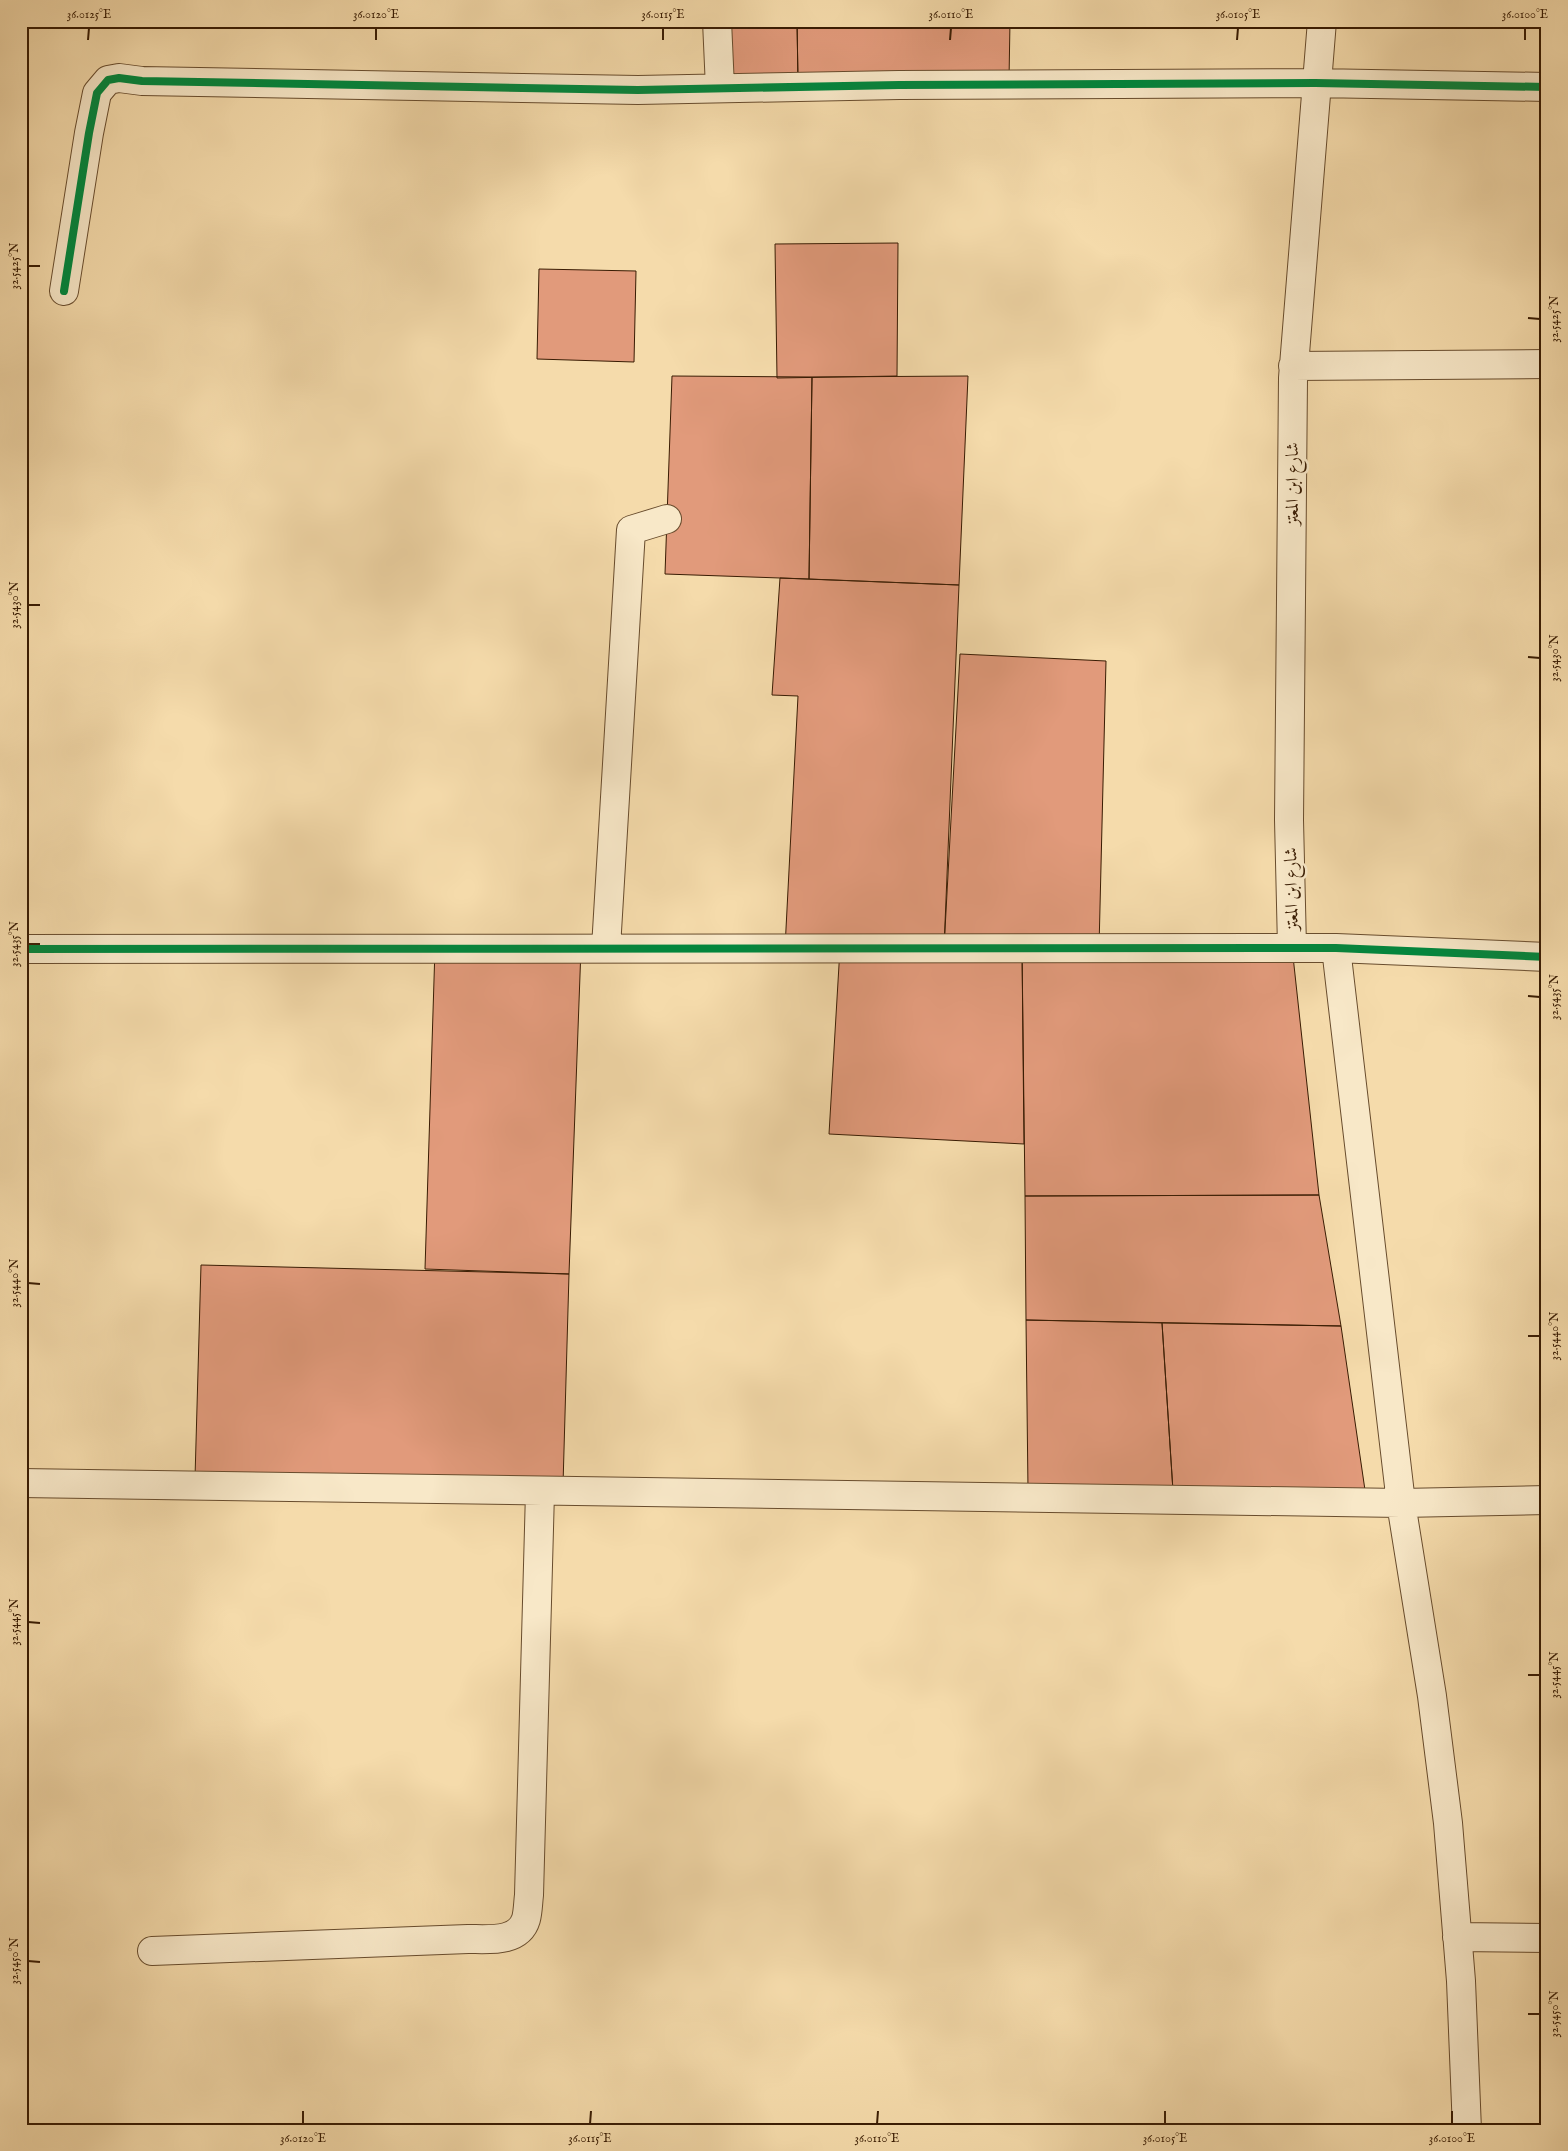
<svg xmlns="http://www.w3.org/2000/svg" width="1568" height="2151" font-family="'IM FELL English',Amiri,serif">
  <rect width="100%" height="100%" fill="#f5dbab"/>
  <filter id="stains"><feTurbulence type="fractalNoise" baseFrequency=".004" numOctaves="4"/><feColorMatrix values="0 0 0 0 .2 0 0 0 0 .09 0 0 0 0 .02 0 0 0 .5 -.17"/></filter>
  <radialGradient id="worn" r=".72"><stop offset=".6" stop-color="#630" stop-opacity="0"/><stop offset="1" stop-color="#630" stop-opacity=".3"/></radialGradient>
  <path fill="#e19a7b" stroke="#391c03" d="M723,21H797L798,81H725Z
    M797,21H1010L1009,80L798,81Z
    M898,243L897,376L777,378L775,244Z
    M539,269L636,271L634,362L537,359Z
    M672,376L812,377L809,579L665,574Z
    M968,376L959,585L809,579L812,377Z
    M780,578L959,585L944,948H785L798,696L772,695Z
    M960,654L1106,661L1099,948H944Z
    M1292,947L1319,1195L1025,1196L1022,948Z
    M435,948H581L569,1274L425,1269Z
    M840,948H1022L1024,1144L829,1134Z
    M1319,1195L1341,1326L1026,1320L1025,1196Z
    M201,1265L569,1274L563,1485L195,1478Z
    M1026,1320L1162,1323L1173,1491L1028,1490Z
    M1162,1323L1341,1326L1366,1497L1173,1491Z"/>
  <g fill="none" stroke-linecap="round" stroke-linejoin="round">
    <g stroke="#684c2d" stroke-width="30">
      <path id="minor" d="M717,21L720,88
        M64,291L89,133L97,93L108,80L119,78L142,81L638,90L899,85L1315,83L1547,87
        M1293,366L1547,364
        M1292,947L1289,820L1293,378L1322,21
        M606,948L631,530L667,519
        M1336,948L1401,1503L1432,1696L1448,1823L1461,1981L1467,2130
        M21,949L1336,948L1547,957
        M21,1483L1401,1503L1547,1500
        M1457,1937L1547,1938
        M152,1951L468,1939C488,1939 519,1943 526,1919C528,1912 528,1903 529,1895L540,1492"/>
    </g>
    <use href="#minor" stroke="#f8e8c8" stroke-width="28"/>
    <g stroke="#f8e8c8" stroke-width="11">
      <path id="cycleway" d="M64,291L89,133L97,93L108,80L119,78L142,81L638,90L899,85L1315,83L1547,87
        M21,949L1336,948L1547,957"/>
    </g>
    <use href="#cycleway" stroke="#00873e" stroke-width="8"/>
  </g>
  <path fill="none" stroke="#391c03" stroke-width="2" d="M88,40L89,28M376,40V28M663,40V28M950,40L951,28M1237,40L1238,28M1525,40V28M28,266H40M1528,318L1540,319M28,605H40M1528,657L1540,658M28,944H40M1528,996L1540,997M28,1283L40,1284M1528,1336H1540M28,1622L40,1623M1528,1675H1540M28,1961L40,1962M1528,2014H1540M303,2124V2111M590,2124L591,2111M877,2124L878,2111M1165,2124V2111M1452,2124V2111"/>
  <g text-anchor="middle" stroke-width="5" stroke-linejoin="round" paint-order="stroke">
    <g font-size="18" fill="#391c03" stroke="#f8e8c8">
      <text transform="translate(1292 484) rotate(-90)" y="6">شارع ابن المعتز</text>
      <text transform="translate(1291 889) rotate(-91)" y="6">شارع ابن المعتز</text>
    </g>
  </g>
  <rect width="1568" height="2151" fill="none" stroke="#f5dbab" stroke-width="55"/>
  <rect x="28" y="28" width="1512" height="2096" fill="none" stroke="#391c03" stroke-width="2"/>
  <g font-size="12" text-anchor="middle" fill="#391c03">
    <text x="89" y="18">36.0125°E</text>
    <text x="376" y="18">36.0120°E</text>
    <text x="663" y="18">36.0115°E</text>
    <text x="951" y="18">36.0110°E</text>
    <text x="1238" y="18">36.0105°E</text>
    <text x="1525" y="18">36.0100°E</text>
    <text transform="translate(14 266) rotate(-90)" y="4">32.5425°N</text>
    <text transform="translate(1554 319) rotate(-90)" y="4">32.5425°N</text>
    <text transform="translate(14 605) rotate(-90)" y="4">32.5430°N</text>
    <text transform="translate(1554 658) rotate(-90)" y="4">32.5430°N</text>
    <text transform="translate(14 944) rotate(-90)" y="4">32.5435°N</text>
    <text transform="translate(1554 997) rotate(-90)" y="4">32.5435°N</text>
    <text transform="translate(14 1283) rotate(-90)" y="4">32.5440°N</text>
    <text transform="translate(1554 1336) rotate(-90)" y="4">32.5440°N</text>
    <text transform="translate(14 1622) rotate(-90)" y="4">32.5445°N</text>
    <text transform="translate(1554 1675) rotate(-90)" y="4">32.5445°N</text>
    <text transform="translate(14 1961) rotate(-90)" y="4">32.5450°N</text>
    <text transform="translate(1554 2014) rotate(-90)" y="4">32.5450°N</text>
    <text x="303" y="2142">36.0120°E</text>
    <text x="590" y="2142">36.0115°E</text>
    <text x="877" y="2142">36.0110°E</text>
    <text x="1165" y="2142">36.0105°E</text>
    <text x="1452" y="2142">36.0100°E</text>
  </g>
  <rect width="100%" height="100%" filter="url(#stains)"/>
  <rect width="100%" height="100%" fill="url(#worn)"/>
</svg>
